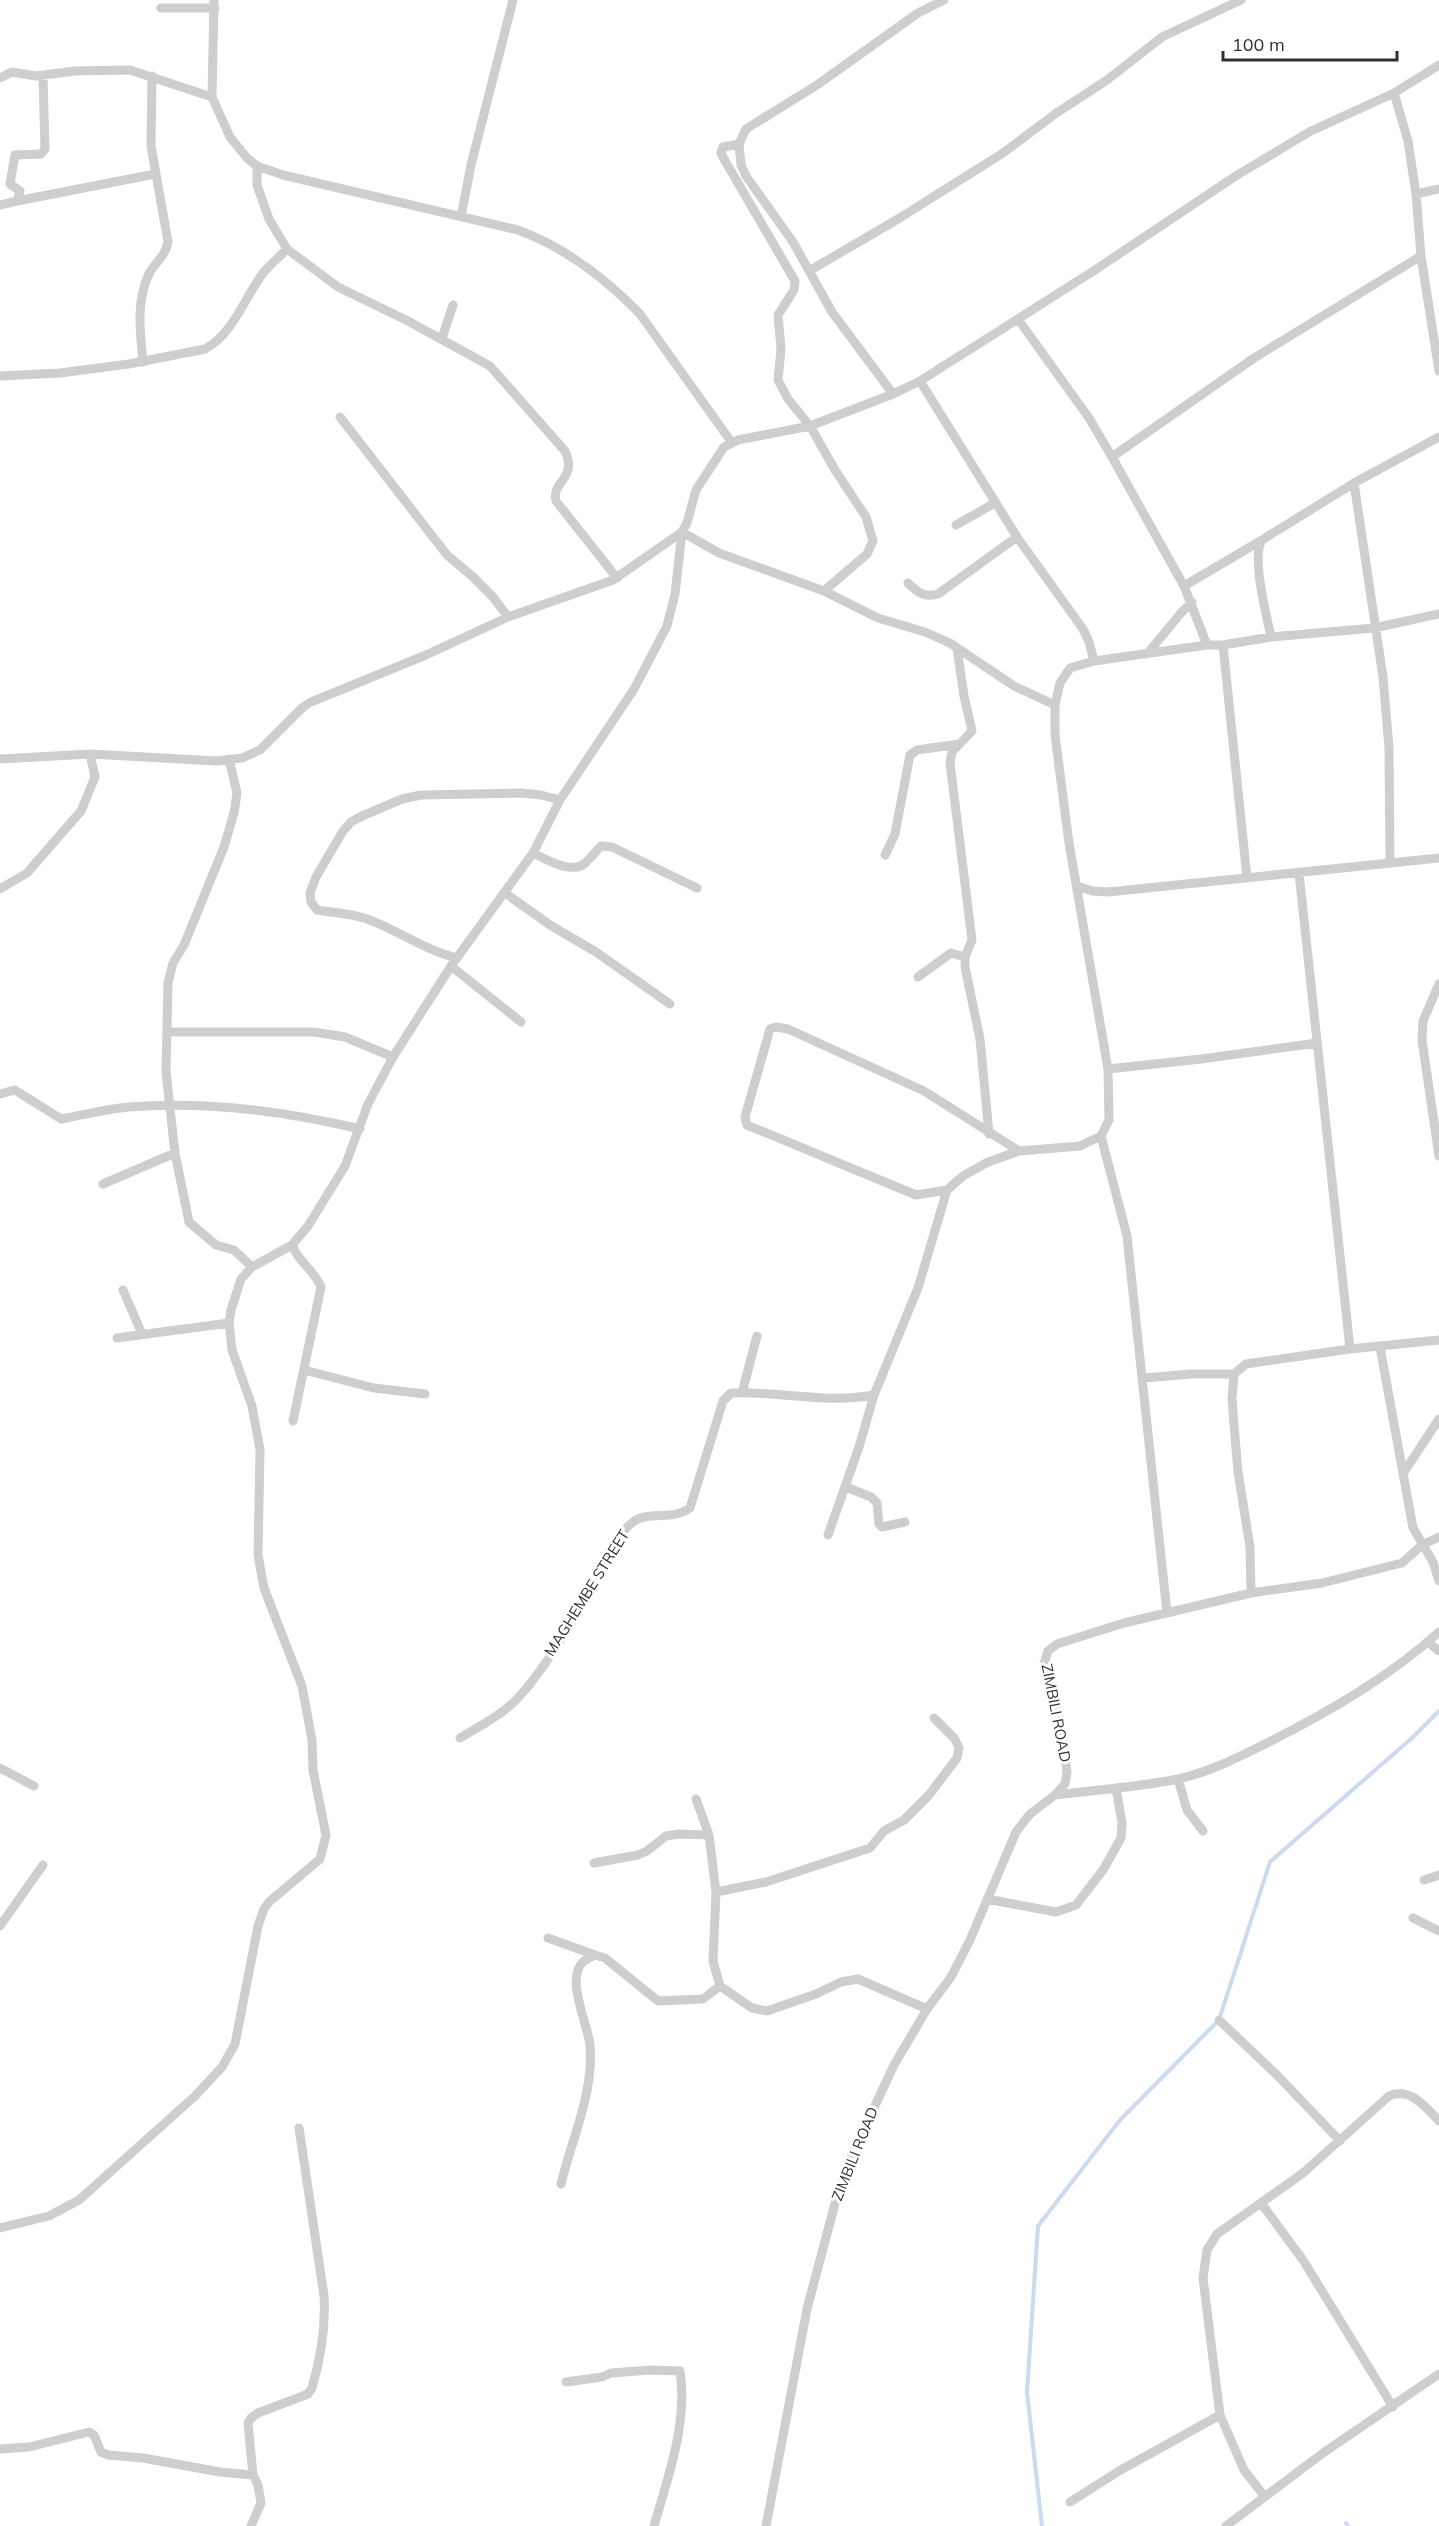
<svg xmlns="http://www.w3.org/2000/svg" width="1439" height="2526" font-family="Mulish,sans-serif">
  <rect width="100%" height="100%" fill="#fff"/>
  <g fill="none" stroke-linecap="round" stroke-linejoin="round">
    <path stroke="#cbdaee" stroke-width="4" d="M1346,2523L1348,2526
      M1042,2526L1027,2392L1038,2226L1120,2120L1219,2020L1270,1862L1413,1737L1439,1711"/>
    <path stroke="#cecece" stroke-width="9" d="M214,0L212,97L230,137L247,158L257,166L283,175L518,230C564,247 606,279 640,314L732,443
      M161,8H215
      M0,78L12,72L36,76L75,71L130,70L212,97
      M1394,93L1408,141L1416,194L1421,256L1439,371
      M739,144L723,147L721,153L724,159L795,281L794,290L778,315L781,349L778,380L788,399L810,426L835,470L866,517L873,541L867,554L824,591
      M257,166V185L269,219L287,249L338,287L406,320L490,366L565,451C578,479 551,481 556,501L617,578
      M1416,194L1439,189
      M17,201L155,174
      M0,205L17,201L20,191L10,184L15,155L41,154L45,149L43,76
      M461,217L471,165L513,0
      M809,271L898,219L1003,153L1055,114L1107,80L1162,37L1241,0
      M1018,319L1089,418L1112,457L1184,586L1207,645
      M442,338L453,305
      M143,362C140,332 136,301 149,274C155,262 166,256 168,242L151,146L152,76
      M0,376L60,373L129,364L205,349C233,334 245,297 263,273C270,265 279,257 287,249
      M920,381L1017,537L1083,629L1089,642L1094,661
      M893,394L832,312L793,242L746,176L741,165L739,144L746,129L817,85L918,13L944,0
      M340,417L447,555L472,576L493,597L508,617
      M1112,457L1254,358L1421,256
      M1354,483L1383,677L1389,748L1390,863
      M956,525L995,503
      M908,583C917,592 924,598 938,594L1017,537
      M1184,586L1262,540
      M1271,637C1267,617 1251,557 1262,540L1354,483L1439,437
      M1223,645L1247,878
      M957,648L964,696L972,731L952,752L950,763L972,940L965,957V967L980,1039L989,1134
      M1147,654L1181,613L1192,602
      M0,759L90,754L217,761L242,758L260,750L303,707L311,702L426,655L508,617L613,580L682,532L687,523L696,490L724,447L738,440L810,426L893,394L920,381L1095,270L1234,177L1309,132L1394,93L1439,65
      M229,759L237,793L234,813L224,847L184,945L173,963L168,983L166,1072L175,1153L189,1222L216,1245L234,1250L252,1267
      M533,853C546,859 570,874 584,864C590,859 595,852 601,846L612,847L697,888
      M885,855L895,834L910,755L917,750L959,744
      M1299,873L1350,1349
      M1077,886L1092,891L1108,892L1439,858
      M0,889L27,873L81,811L95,777L90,754
      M505,893L550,925L596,952L670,1004
      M457,958C424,950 398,930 367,919C351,913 335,913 317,910L311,902L310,893L316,877L343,831L351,822L362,816L402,799L421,795L521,793L541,795L560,800
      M451,966L521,1022
      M918,977L951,953L965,957
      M1439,984L1423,1021L1422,1040L1439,1156
      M171,1032H314L345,1037L393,1057
      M1108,1069L1201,1059L1317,1043
      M0,1094L15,1090L61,1119C83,1115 106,1109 129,1107C206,1101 285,1111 360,1129
      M1101,1136L1127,1236L1167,1613
      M103,1184L175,1153
      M947,1190L916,1195L747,1125L745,1117L770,1029L776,1027L788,1029L924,1091L1019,1151
      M292,1245C299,1263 314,1270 321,1287L293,1421
      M123,1290L142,1334
      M117,1338L229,1323
      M1380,1347L1413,1528L1433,1562L1439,1581
      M304,1370L374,1388L425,1394
      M1144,1378L1191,1374H1234
      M742,1393L757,1336
      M1404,1472L1439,1419
      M846,1487L871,1497L877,1503L879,1524L882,1527L905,1522
      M828,1535L859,1447L874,1395L918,1288L947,1190L963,1176L988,1162L1019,1151L1080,1146L1101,1136L1109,1120L1108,1069L1069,843L1055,735V705L1060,683L1070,668L1094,661L1207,645H1223L1271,637L1374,628L1439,614
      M1251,1593L1322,1583L1402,1563L1422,1545L1439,1537
      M1428,1642L1439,1651
      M460,1738C476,1728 493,1720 507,1708C532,1689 571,1625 587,1596C599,1575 614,1536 633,1522C649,1510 673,1521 690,1508L723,1401L731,1393C779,1391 826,1404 874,1395
      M0,1768L34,1786
      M1178,1779L1187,1810L1203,1831
      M1055,1795C1096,1790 1138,1787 1178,1779C1210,1772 1241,1756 1271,1741C1330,1711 1389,1677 1439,1632
      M696,1799L709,1835L716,1892L713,1961L720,1986L752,2008L767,2011L816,1994L841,1982L858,1979L927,2009
      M594,1863L638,1855L647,1851L666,1836L679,1834L709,1835
      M1424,1880L1439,1875
      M716,1892L766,1882L870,1848L884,1831L904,1820L929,1795L957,1758L959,1748L955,1739L934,1718
      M987,1899L1056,1912L1076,1905L1103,1870L1121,1838L1122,1823L1116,1788
      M1413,1918L1439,1931
      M0,1926L43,1865
      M548,1938L595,1955
      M1219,2020L1277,2075L1340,2141
      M561,2184C572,2138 594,2093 590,2045C588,2025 565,1978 583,1962C586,1959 592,1957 595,1955L605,1958L658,2001L703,1999L720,1986
      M1261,2203L1303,2260L1393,2407
      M0,2228L49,2216L79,2200L195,2096L222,2067L235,2044L258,1926L264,1909L269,1902L320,1859L326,1835L313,1770L312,1740L302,1686L264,1588L258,1555L260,1450L252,1406L232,1350L229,1323L231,1310L241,1279L252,1267L292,1245L308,1226L345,1166L368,1104L393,1057L451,966L533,853L560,800L634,689L667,626L675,594L682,532L719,553L824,591L878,618L925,632L950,643L1014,686L1055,705
      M566,2382L602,2377L611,2373L651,2370L680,2371C688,2423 668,2477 654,2526
      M0,2449L29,2447L89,2432L94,2435L101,2452L108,2455L143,2458L220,2472L253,2475
      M1265,2497L1244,2470L1220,2415L1203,2278L1207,2250L1217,2234L1303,2173L1389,2096C1409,2086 1426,2107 1439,2121
      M1070,2502L1119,2471L1220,2415
      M251,2526L261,2503L258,2485L253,2475L248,2423L251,2418L258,2413L308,2394L312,2388C321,2357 326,2328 324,2296L299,2128
      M766,2526L807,2309L837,2196L852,2155L894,2065L927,2009L951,1977L970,1940L1016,1832L1030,1814L1055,1795L1065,1784L1067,1773L1061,1723L1044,1664L1048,1651L1057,1644L1124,1623L1251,1593L1250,1547L1238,1472L1234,1425L1232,1398L1234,1374L1246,1364L1350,1349L1439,1340
      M1226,2526L1323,2453L1439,2374"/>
  </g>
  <g text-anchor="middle" stroke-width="6" stroke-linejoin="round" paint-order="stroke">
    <g font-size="15" fill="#313131" stroke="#fff">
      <text transform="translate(587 1593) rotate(-58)" y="5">MAGHEMBE STREET</text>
      <text transform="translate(1056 1713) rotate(79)" y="5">ZIMBILI ROAD</text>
      <text transform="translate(855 2154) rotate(-68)" y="5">ZIMBILI ROAD</text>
    </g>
  </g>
  <path d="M1223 51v9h174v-9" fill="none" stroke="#313131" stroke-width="3"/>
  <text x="1232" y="51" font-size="18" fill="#313131" stroke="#ffffff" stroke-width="4.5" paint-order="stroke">100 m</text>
</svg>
